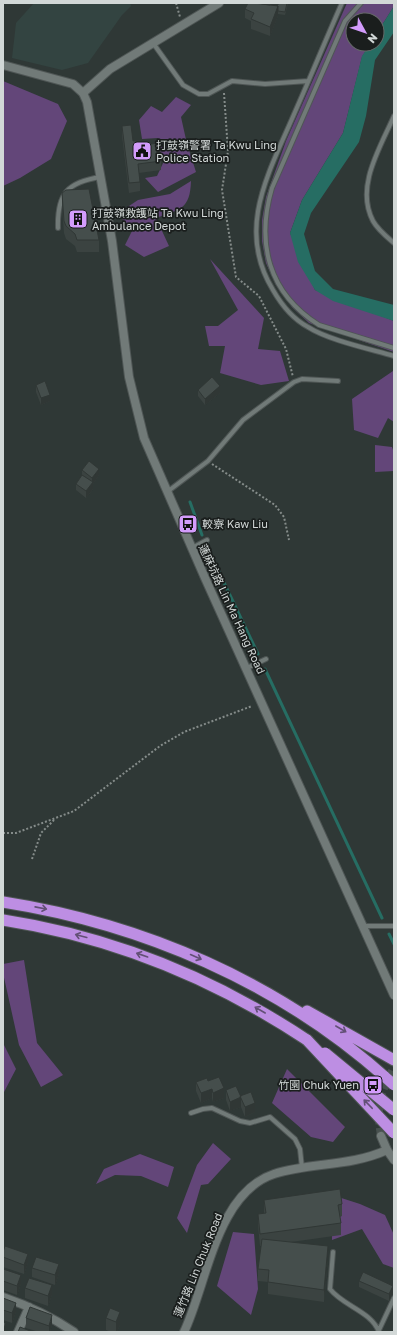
<svg xmlns="http://www.w3.org/2000/svg" width="397" height="1335" font-family="'Golos Text','Noto Sans SC',sans-serif">
  <rect width="100%" height="100%" fill="#2f3836"/>
  <path fill="#334441" d="M34,3H130L131,6L122,15L88,63L62,70L12,58L16,23Z"/>
  <path fill="#634679" d="M347,3H394V6L377,33V20H353V44H370L362,57L343,133L302,200L290,233L315,290L394,321V352L309,323L292,307L276,285L266,263L262,241V220L266,197L286,141Z
    M3,81L58,104L67,121L51,159L20,178L3,186Z
    M176,97L191,105L181,117L187,144L196,172L158,192L145,178L157,176L165,159L156,145L158,138L142,139L139,120L151,106L162,112Z
    M191,181C190,210 180,209 156,218L169,246L144,257L125,245L133,229L117,214L138,200L170,194Z
    M210,259L264,318L258,349L280,351L289,381L261,385L220,373L225,346H209L205,326H218L238,310Z
    M393,371L394,422L388,418L378,438L354,430L352,399Z
    M375,445L392,447L394,453V471L375,472Z
    M24,960L37,1043L63,1075L41,1087L19,1045L3,973V964Z
    M3,1043L16,1069L3,1094Z
    M287,1069L345,1127L333,1142L311,1137L272,1103Z
    M213,1143L231,1159L208,1184L201,1185L187,1233L177,1218L197,1165Z
    M140,1154L174,1167L168,1187L141,1176L115,1175L96,1184L104,1169Z
    M332,1195L360,1204L385,1215L394,1235V1268L383,1264L362,1229L332,1240Z
    M233,1232L254,1234L258,1289L251,1315L217,1286Z"/>
  <path fill="#266d63" d="M394,6V32L375,60L366,116L359,142L311,213L304,234L315,271L333,289L394,305V321L333,301L315,290L298,262L290,233L302,200L343,133L362,56L370,44H377V33Z"/>
  <g fill="none" stroke-linecap="round" stroke-linejoin="round">
    <path stroke="#266d63" stroke-width="3" d="M190,502L202,535
      M208,549L258,654
      M265,669L382,918
      M389,934L394,944"/>
    <path stroke="#47504e" stroke-width="8" stroke-dasharray="8 4" stroke-linecap="butt" d="M381,1136C376,1104 380,1095 394,1067"/>
    <g stroke="#4f5655" stroke-width="6">
      <path id="service" d="M342,3C326,39 311,76 295,112C270,171 235,228 273,290C281,304 293,319 308,327C328,340 370,349 394,356
        M361,3L345,21L272,188C256,243 268,293 319,325L394,348
        M153,43L183,85L199,94H208L232,81L265,84L308,81
        M394,116C380,148 355,187 373,221C378,230 387,237 394,243
        M58,228C57,194 67,182 101,177
        M167,492L208,461L243,420L294,382L302,379L338,381
        M192,548L207,540
        M247,668L266,659
        M363,926H394
        M191,1113L203,1109L212,1108L240,1121L250,1123L270,1117L295,1139L300,1149L302,1168
        M333,1252L330,1289C343,1306 371,1311 379,1332
        M379,1330L394,1298"/>
    </g>
    <g stroke="#4f5655" stroke-width="10">
      <path id="minor" d="M83,93L110,69L219,3
        M3,1297C29,1306 52,1317 74,1332
        M18,1332L29,1307
        M184,1332C207,1284 216,1193 274,1174C312,1162 349,1167 387,1150"/>
    </g>
    <g stroke="#4f5655" stroke-width="10">
      <path id="tertiary" d="M3,65L73,84L83,93L87,102L112,241L129,377L144,438L205,578L394,995
        M381,1136L387,1150L394,1160"/>
    </g>
    <g stroke="#4f5655" stroke-width="13">
      <path id="trunk" d="M3,902C143,924 278,982 385,1077
        M3,920C113,937 215,979 307,1040
        M307,1011L394,1060"/>
    </g>
    <path stroke="#858c8a" stroke-width="2" stroke-dasharray="2 2" stroke-linecap="butt" d="M176,3L180,17
      M224,93L228,151L222,190L236,277L259,296L286,349L293,377
      M212,464L275,505L284,517L289,540
      M3,833H16L74,811L160,746L184,732L252,706
      M32,859L41,833L54,820"/>
    <use href="#service" stroke="#717a78" stroke-width="4"/>
    <use href="#minor" stroke="#717a78" stroke-width="8"/>
    <use href="#tertiary" stroke="#717a78" stroke-width="8"/>
    <use href="#trunk" stroke="#bd8ee3" stroke-width="11"/>
    <g stroke="#4f5655" stroke-width="13" stroke-linecap="butt">
      <path id="trunk-bridge" d="M307,1040L394,1133
        M325,1053L394,1110
        M385,1077L394,1085"/>
    </g>
    <use href="#trunk-bridge" stroke="#bd8ee3" stroke-width="11"/>
  </g>
  <path fill="#3b4341" d="M257,3H271V5L277,6L288,3L285,15L278,14V16L270,36L251,29V21L245,18V9Z
    M122,126L136,146L161,161V170L139,173L140,182V191L129,193L122,136Z
    M62,193L99,240V252H77L75,246L66,239L64,233L62,205Z
    M36,385L50,401L41,405L36,392Z
    M198,390L220,393L205,405L198,396Z
    M82,470L99,475L93,484V489L86,498L76,490V484L82,475Z
    M208,1081L224,1098L213,1102L212,1098L201,1103L196,1091V1082Z
    M226,1090L240,1096L255,1112L245,1117L241,1107L230,1111L226,1100Z
    M264,1200L342,1204V1216L340,1217L341,1223V1235L291,1242L328,1259L324,1302L268,1294V1282L258,1281V1269L261,1246H260L258,1226V1214L264,1213Z
    M3,1257L28,1263L24,1274L3,1267Z
    M32,1268L59,1274L55,1285L32,1277Z
    M3,1269L21,1284L17,1295L3,1290Z
    M359,1281L393,1293L389,1301L359,1287Z
    M25,1288L52,1295L48,1306L25,1298Z
    M3,1298L16,1312L12,1323L3,1320Z
    M110,1308L120,1325L117,1332H111L106,1330V1318Z
    M26,1318L52,1325L50,1332H39L26,1328Z"/>
  <path fill="#303735" d="M278,6V16L270,36V27Z
    M220,386V393L205,405V399Z
    M50,395V401L41,405V398Z
    M99,469V475L93,484V489L86,498V491L92,483V478Z
    M224,1088V1098L213,1102V1093Z
    M212,1089V1098L201,1103V1093Z
    M241,1097V1107L230,1111V1102Z
    M255,1103V1112L245,1117V1107Z
    M328,1246V1259L324,1302V1290Z
    M28,1254V1263L24,1274V1265Z
    M59,1264V1274L55,1285V1275Z
    M21,1275V1284L17,1295V1286Z
    M52,1285V1295L48,1306V1296Z
    M393,1286V1293L389,1301V1294Z
    M16,1303V1312L12,1323V1313Z
    M120,1312V1325L117,1332H116V1322Z
    M52,1315V1325L50,1332H49V1326Z
    M6,1323V1332H3V1331Z"/>
  <path fill="#454e4c" stroke="#303735" d="M248,3H254L278,6L270,27L251,19L254,13L245,9Z
    M260,3H271L270,5L262,4Z
    M279,3H287L285,12L278,11V6H277Z
    M131,125L133,141H136V146L159,143L161,161L138,164L140,182L129,183L122,126Z
    M89,189L99,240H77L75,234L66,226L64,221L62,193L66,190Z
    M212,377L220,386L205,399L198,390Z
    M45,381L50,395L41,398L36,385Z
    M89,461L99,469L92,478L82,470Z
    M82,475L93,482L86,491L76,484Z
    M219,1077L224,1088L213,1093L212,1089L201,1093L196,1082L207,1078L208,1081Z
    M236,1086L241,1097L230,1102L226,1090Z
    M251,1092L255,1103L245,1107L240,1096Z
    M340,1189L342,1204L338,1205L341,1223L260,1234L258,1214L266,1213L264,1200Z
    M262,1239L328,1246L324,1290L268,1282L269,1270L258,1269Z
    M5,1246L28,1254L24,1265L3,1257V1252Z
    M36,1257L59,1264L55,1275L32,1268Z
    M3,1269L21,1275L17,1286L3,1281Z
    M363,1272L393,1286L389,1294L359,1281Z
    M29,1278L52,1285L48,1296L25,1288Z
    M3,1298L16,1303L12,1313L3,1310Z
    M30,1307L52,1315L49,1326L26,1318Z
    M110,1308L120,1312L116,1322L106,1318Z
    M3,1322L6,1323L3,1331Z
    M20,1327L33,1332H18Z"/>
  <defs><path id="oneway-shaft" d="M-6 0H5M1.5-3L5.5 0L1.5 3" fill="none" stroke-width="1.6" stroke-linecap="round" stroke-linejoin="round"/></defs>
  <g stroke="#635076">
    <use href="#oneway-shaft" transform="translate(41 908) rotate(11)"/>
    <use href="#oneway-shaft" transform="translate(81 936) rotate(-165)"/>
    <use href="#oneway-shaft" transform="translate(142 955) rotate(-161)"/>
    <use href="#oneway-shaft" transform="translate(196 957) rotate(24)"/>
    <use href="#oneway-shaft" transform="translate(260 1010) rotate(-150)"/>
    <use href="#oneway-shaft" transform="translate(341 1029) rotate(30)"/>
    <use href="#oneway-shaft" transform="translate(368 1104) rotate(-134)"/>
  </g>
  <defs>
    <g id="civic-square" transform="scale(1)"><rect x="-9" y="-9" width="18" height="18" rx="4" fill="#d39cfc" stroke="#1a1e1d"/><path d="M-.6-6.5H3V-4.5H.6V-3L4-1V1h2V6H-6V1h2V-1L-.6-3ZM-1.2 2.5V6h2.4V2.5Z" fill="#111"/></g>
    <g id="building-square" transform="scale(1)"><rect x="-9" y="-9" width="18" height="18" rx="4" fill="#d39cfc" stroke="#1a1e1d"/><path d="M-4-6H4V6H1V3H-1V6H-4ZM-2.5-4.3h1.7v1.8h-1.7ZM.8-4.3h1.7v1.8H.8ZM-2.5-1h1.7V.8h-1.7ZM.8-1h1.7V.8H.8Z" fill="#111"/></g>
    <g id="bus-square" transform="scale(1)"><rect x="-9" y="-9" width="18" height="18" rx="4" fill="#d39cfc" stroke="#1a1e1d"/><path d="M-5-6H5V4H4V6H2V4H-2V6H-4V4H-5ZM-3.5-4V0h7V-4ZM-3.5 1.2v1.5H-2V1.2ZM2 1.2v1.5H3.5V1.2Z" fill="#111"/></g>
  </defs>
  <g fill-rule="evenodd">
    <use href="#civic-square" x="142" y="151"/>
    <use href="#building-square" x="78" y="219"/>
    <use href="#bus-square" x="188" y="524"/>
    <use href="#bus-square" x="373" y="1085"/>
  </g>
  <g text-anchor="middle" stroke-width="3.5" stroke-linejoin="round" paint-order="stroke">
    <g font-size="11" fill="#d2d8d7" stroke="#1a1e1d" text-anchor="start">
      <text x="156" y="149">打鼓嶺警署 Ta Kwu Ling<tspan x="156" dy="13">Police Station</tspan></text>
      <text x="92" y="217">打鼓嶺救護站 Ta Kwu Ling<tspan x="92" dy="13">Ambulance Depot</tspan></text>
      <text x="202" y="528">較寮 Kaw Liu</text>
      <text x="359" y="1089" text-anchor="end">竹園 Chuk Yuen</text>
    </g>
    <g font-size="11" fill="#d2d8d7" stroke="#1a1e1d">
      <text transform="translate(232 609) rotate(65)" y="4">蓮麻坑路 Lin Ma Hang Road</text>
      <text transform="translate(198 1265) rotate(-68)" y="4">蓮竹路 Lin Chuk Road</text>
    </g>
  </g>
  <rect width="397" height="1335" fill="none" stroke="#d2d8d7" stroke-width="8"/>
  <g transform="translate(365 32) rotate(130)"><circle r="19" fill="#1a1e1d" stroke="#646867"/>
  <path d="M0-3L7 15L0 10L-7 15Z" fill="#d39cfc"/>
  <text y="-6" font-size="11" font-weight="bold" text-anchor="middle" fill="#d2d8d7">N</text>
  </g>
</svg>
